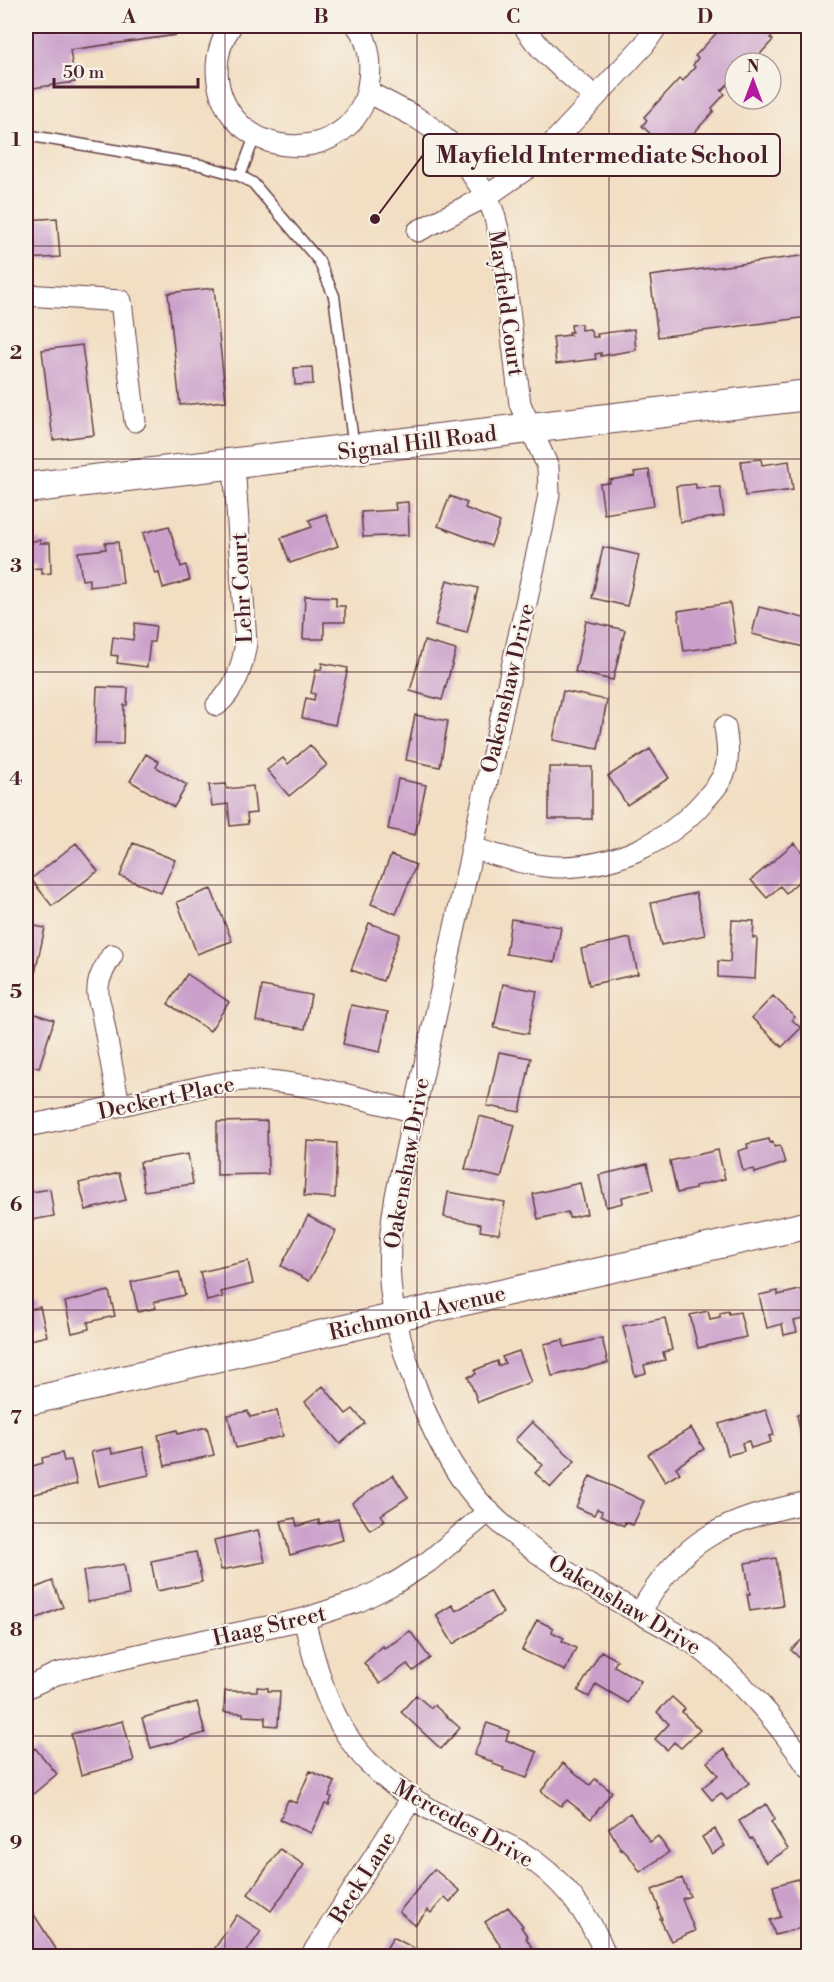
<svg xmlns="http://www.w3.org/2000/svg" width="834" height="1982" font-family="'Libre Bodoni',serif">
  <rect width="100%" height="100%" fill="#f7f3e8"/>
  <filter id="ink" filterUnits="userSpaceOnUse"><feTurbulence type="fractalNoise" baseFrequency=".0167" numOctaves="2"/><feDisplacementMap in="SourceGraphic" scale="12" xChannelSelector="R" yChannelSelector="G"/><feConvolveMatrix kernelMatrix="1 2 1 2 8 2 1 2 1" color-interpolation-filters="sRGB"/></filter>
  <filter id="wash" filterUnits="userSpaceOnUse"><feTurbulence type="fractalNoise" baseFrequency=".008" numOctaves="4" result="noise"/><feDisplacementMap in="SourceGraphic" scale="24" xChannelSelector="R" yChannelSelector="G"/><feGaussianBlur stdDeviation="1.35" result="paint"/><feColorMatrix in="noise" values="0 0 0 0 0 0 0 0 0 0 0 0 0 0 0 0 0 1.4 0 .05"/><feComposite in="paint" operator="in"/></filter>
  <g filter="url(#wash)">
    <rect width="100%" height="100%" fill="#f2dec2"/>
    <g id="blocks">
      <path fill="#caa0cb" d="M26,26H174L176,35L70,50L75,82L26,89Z
        M723,26H768L775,32L770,38L773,40L752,63H735V81L730,87L728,84L721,91L725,94L712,108L714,111L680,148L678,145L671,153L642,126L647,120L644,117L680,78L683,81L695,67L693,65L698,58L695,56Z
        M57,218L60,257L26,259V220Z
        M808,255V317L658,337L650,276Z
        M214,288L226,401L180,405L168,293Z
        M581,324V330L590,329L593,337H598L597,334L634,329L636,350L601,356V353L595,354L596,359L556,364L553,337L570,335L569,332H572L571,325Z
        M82,345L94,435L53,440L42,350Z
        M312,367L313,384L295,385L294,368Z
        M761,459L762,465L789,461L793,490L745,496L741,461Z
        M649,470L654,506L604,514L600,484L610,483V480L635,476L634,472Z
        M696,484V488L720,487L724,516L680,522L676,486Z
        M450,496L467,503L465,508L500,522L491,546L438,526Z
        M408,502L409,535L363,537L361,512L396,510L395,503Z
        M326,514L338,546L290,563L281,538L312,527L309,520Z
        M169,526L181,567L186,565L190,580L163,588L159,573L155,574L143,533Z
        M40,540V543H50L51,573L42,574V568L26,569V544H32V541Z
        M118,542L123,583L89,587V579L82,580L78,552L106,549L105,543Z
        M603,547L639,555L627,606L592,598Z
        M447,580L478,588L467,633L435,625Z
        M305,596L336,597V606H345V622H324V639H303Z
        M730,603L736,644L684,651L678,611Z
        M759,607L808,619L804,647L752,634Z
        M586,621L625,630L613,680L575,672Z
        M135,623L156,626L154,642H150L147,667L117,663L118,656L111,655L113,637L133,640Z
        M424,641L456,650L442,700L410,691Z
        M322,663L348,668L335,725L302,718L306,698L314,700L315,694L311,693L316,669L321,670Z
        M97,687L128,688L127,705H124L123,744H95Z
        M563,691L607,700L598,749L553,740Z
        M415,715L448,721L440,767L406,760Z
        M310,745L327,765L289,796L267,770L283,758L288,764Z
        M650,749L669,778L627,805L608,776Z
        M146,754L159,762L156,767L187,785L174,807L130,781Z
        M549,767H592V819H549Z
        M398,779L426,785L415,835L388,829Z
        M226,784L227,789L253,786L256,813L247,814L248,824L230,826L228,804L212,806L209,785Z
        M76,843L98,871L52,906L31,879Z
        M133,843L175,860L161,893L120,876Z
        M794,843L808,859V873L786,893L780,886L767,898L751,880Z
        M391,855L416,865L396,914L371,904Z
        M211,889L232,941L197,954L177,902Z
        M696,893L705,935L661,945L651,903Z
        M511,919L561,927L555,962L506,954Z
        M732,920L754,921L753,938H757L755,979L718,977V961L730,962Z
        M369,923L400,934L383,981L351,970Z
        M26,924L45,928L35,973L26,971Z
        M630,938L638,974L589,985L581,949Z
        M187,974L229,1002L210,1031L168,1004Z
        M503,984L537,991L528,1034L494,1028Z
        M262,986L311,995L305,1029L256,1021Z
        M773,996L795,1017L792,1020L801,1028L782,1047L752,1018Z
        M351,1005L388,1012L380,1052L343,1044Z
        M26,1011L54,1020L39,1068L26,1064Z
        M499,1052L531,1058L520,1112L487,1106Z
        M479,1116L515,1125L501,1178L465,1169Z
        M267,1121L268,1174L217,1175V1122Z
        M769,1139L770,1143L773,1142L774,1147L780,1146L785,1163L755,1173L754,1169L743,1171L738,1151L748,1148L747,1144Z
        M307,1141L337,1143L335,1198L304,1196Z
        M718,1150L725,1179L695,1186V1189L677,1193L670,1161Z
        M188,1154L193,1184L144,1191L140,1162Z
        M647,1164L653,1190L622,1197L623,1203L606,1207L599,1175Z
        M119,1173L126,1200L86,1210L79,1183Z
        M580,1183L587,1214L569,1218L568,1212L538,1219L533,1194Z
        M50,1189L54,1216L26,1221V1193Z
        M448,1192L505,1202L499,1234L480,1231L481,1224L444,1217Z
        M308,1216L336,1231L309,1281L281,1266Z
        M248,1261L253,1284L221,1292L223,1297L207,1301L200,1272Z
        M179,1272L185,1295L154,1302L156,1308L138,1312L131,1282Z
        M808,1288V1318L794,1321L797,1332L784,1335L782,1324L767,1328L759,1295L778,1291V1295Z
        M109,1291L115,1316L88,1322L89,1329L72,1333L65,1302Z
        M40,1307L47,1336L26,1341V1310Z
        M708,1311L710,1319L720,1317V1313L728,1311L729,1314L740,1312L746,1337L698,1348L690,1315Z
        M665,1318L672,1350L663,1352L665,1360L644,1365L646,1373L635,1376L623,1326Z
        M602,1338L608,1363L552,1376L544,1344L563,1340L564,1347Z
        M519,1351L531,1382L478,1402L468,1377L476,1374L475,1370L497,1361L498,1366L505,1363L502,1357Z
        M323,1386L346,1414L353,1409L365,1423L340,1444L305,1402Z
        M766,1410L774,1435L769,1436L771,1442L751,1448L749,1441L742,1443L744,1451L728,1455L719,1424Z
        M248,1411L250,1417L277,1411L283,1436L236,1448L228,1415Z
        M808,1412V1438L802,1439L797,1415Z
        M532,1422L575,1461L551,1487L535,1473L543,1465L515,1440Z
        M207,1427L214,1455L165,1466L158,1435L177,1430L178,1434Z
        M691,1428L704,1449L676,1467L680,1473L665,1482L648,1454Z
        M143,1447L149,1475L99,1486L91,1452L111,1448L112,1454Z
        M62,1453L64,1461L71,1460L77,1484L30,1495L26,1479V1468L43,1463L42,1458Z
        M393,1475L408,1497L381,1515L385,1520L370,1530L352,1503Z
        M590,1476L644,1501L633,1525L625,1522L624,1526L601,1515L602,1511L597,1509L594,1515L576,1507Z
        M295,1518L297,1526L319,1520V1524L338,1519L343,1540L290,1555L281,1521Z
        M258,1530L265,1562L221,1570L214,1540Z
        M196,1552L202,1582L157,1591L151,1561Z
        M776,1558L783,1606L750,1611L747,1594H750L745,1563Z
        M124,1564L129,1595L88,1602L83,1571Z
        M52,1581L63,1607L26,1623V1592Z
        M490,1591L503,1613L453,1644L436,1615L452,1605L456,1611Z
        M537,1620L553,1628L552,1632L564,1638L562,1641L576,1648L565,1671L522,1650Z
        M410,1631L430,1658L413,1671L407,1664L380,1684L364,1663L383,1646L384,1648L393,1643Z
        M807,1635L808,1636V1666L791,1650Z
        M601,1651L617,1660L614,1666L641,1681L628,1703L596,1684L589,1697L578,1691Z
        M257,1687L268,1688V1691H280L278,1726L265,1725V1717L243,1716V1713L224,1712L225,1691H257Z
        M416,1695L431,1708L434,1705L460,1728L441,1749L401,1712Z
        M672,1697L685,1709L682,1712L700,1730L681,1748L674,1742L667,1750L655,1739L669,1724L657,1712Z
        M197,1702L205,1733L151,1748L142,1718Z
        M123,1721L134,1761L81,1775L71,1734Z
        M487,1723L509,1731L506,1740L537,1752L527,1778L503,1770L504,1768L493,1764V1762L474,1755Z
        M35,1748L57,1774L26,1800V1756Z
        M724,1749L749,1783L727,1800L721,1793L712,1800L702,1788L718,1775L707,1762Z
        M563,1763L590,1785L595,1779L612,1792L591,1819L567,1800L561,1806L541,1791Z
        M310,1771L335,1782L329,1796L332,1797L329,1805L325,1804L311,1833L280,1820L288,1800L296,1803Z
        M766,1804L775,1819L771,1822L788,1849L766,1863L752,1838L750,1839L739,1821Z
        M630,1813L650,1842L658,1836L669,1852L640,1872L630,1857L622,1849L621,1850L609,1828Z
        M715,1829L725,1846L712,1854L702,1837Z
        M280,1849L304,1865L271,1911L248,1894Z
        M434,1869L460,1891L450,1902L445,1897L431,1913L428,1910L415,1925L399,1912Z
        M682,1878L690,1896L682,1899L695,1931L671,1941L660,1919H662L658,1909L659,1908L652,1890Z
        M798,1879L806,1909L808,1908V1926L775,1935L770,1920L781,1917L773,1886Z
        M508,1907L523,1926L521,1927L528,1937L526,1938L536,1954L532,1956H495L504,1951L485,1922Z
        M33,1913L59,1954L55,1956H26V1917Z
        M237,1915L261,1931L244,1956H215L211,1954Z
        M393,1937L425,1954L424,1956H382Z"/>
    </g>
  </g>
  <g filter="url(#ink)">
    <use href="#blocks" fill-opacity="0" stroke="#633c42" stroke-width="1.5"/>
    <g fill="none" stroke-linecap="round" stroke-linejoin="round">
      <g stroke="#633c42" stroke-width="13">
        <path id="service" d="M26,135L201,165L240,176L253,183L319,261L334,296L354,449
          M240,176L255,136"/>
      </g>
      <g stroke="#633c42" stroke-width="23">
        <path id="minor" d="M231,26C219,43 215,62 218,82C232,164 353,168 368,87C372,66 370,42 357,26
          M524,26C541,54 570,75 595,97
          M368,92L414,116L432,128L451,144L487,196L494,214L501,241L520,404L548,467L549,494L543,526L396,1196C384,1264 388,1305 410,1370C424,1413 441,1452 468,1488C521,1558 618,1599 692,1642C741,1679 774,1717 808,1767
          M418,231L487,196L526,169L538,159L644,45L657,26
          M26,295L121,301L135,421
          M217,705C236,688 242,668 246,643L234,463
          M471,848C501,856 530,867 561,867C616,866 667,843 703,802C712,792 722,782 726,768C729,754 727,741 725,727
          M112,955C101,973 93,986 101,1008L119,1105
          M26,1126C78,1117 130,1102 183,1091C203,1087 225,1080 246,1080C302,1080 359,1099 413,1111
          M640,1613C682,1537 727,1520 808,1502
          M304,1619C316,1669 331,1725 369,1763C392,1786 421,1806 451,1820C474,1831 499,1839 521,1852C561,1877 589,1913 606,1956
          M26,1688L56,1674L159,1650L304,1619L359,1601L395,1583L428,1562L489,1511
          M311,1956L412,1798"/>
      </g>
      <g stroke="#633c42" stroke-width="29">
        <path id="tertiary" d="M26,1402L395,1317L808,1225"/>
      </g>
      <g stroke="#633c42" stroke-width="32">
        <path id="secondary" d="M26,488L808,395"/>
      </g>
      <use href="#service" stroke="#fff" stroke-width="10"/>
      <use href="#minor" stroke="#fff" stroke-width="21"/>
      <use href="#tertiary" stroke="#fff" stroke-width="27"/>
      <use href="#secondary" stroke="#fff" stroke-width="30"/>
    </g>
  </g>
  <path fill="none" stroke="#4a1f2b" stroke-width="1.5" stroke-opacity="0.55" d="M225,26V1956M417,26V1956M609,26V1956M26,246H808M26,459H808M26,672H808M26,885H808M26,1097H808M26,1310H808M26,1523H808M26,1736H808"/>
  <g text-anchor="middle" stroke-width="4.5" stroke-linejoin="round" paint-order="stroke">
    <g font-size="22" fill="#4a1f2b" stroke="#f7f3e8">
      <text transform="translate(507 303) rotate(82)" y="8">Mayfield Court</text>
      <text transform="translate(417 442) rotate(-7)" y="8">Signal Hill Road</text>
      <text transform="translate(241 588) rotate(-93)" y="8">Lehr Court</text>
      <text transform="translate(507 688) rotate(-77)" y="8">Oakenshaw Drive</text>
      <text transform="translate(166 1097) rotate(-12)" y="8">Deckert Place</text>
      <text transform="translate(406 1163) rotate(-80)" y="8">Oakenshaw Drive</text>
      <text transform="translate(417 1312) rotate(-13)" y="8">Richmond Avenue</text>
      <text transform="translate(625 1604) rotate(31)" y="8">Oakenshaw Drive</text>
      <text transform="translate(269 1625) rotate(-13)" y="8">Haag Street</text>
      <text transform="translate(464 1823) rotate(29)" y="8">Mercedes Drive</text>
      <text transform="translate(362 1877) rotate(-58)" y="8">Beck Lane</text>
    </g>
  </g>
  <path fill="none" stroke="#4a1f2b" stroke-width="2" d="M375 219L423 155"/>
  <circle fill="#4a1f2b" stroke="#f7f3e8" stroke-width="2" cx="375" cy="219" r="6"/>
  <rect fill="#f7f3e8" stroke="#4a1f2b" stroke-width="2" x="423" y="134" width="357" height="42" rx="6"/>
  <g font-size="24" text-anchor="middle" font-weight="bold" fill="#4a1f2b">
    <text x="602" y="163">Mayfield Intermediate School</text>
  </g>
  <rect width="834" height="1982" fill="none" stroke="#f7f3e8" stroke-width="66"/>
  <g transform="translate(753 81)"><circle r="28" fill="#f7f3e8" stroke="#b29e9c" stroke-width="1.5"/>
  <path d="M0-4.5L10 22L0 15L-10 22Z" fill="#b5179e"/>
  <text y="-9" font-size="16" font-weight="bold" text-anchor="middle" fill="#4a1f2b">N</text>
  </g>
  <path d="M54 78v9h144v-9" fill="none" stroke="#4a1f2b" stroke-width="3"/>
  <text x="63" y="78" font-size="18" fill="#4a1f2b" stroke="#f7f3e8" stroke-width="4.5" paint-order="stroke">50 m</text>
  <rect x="33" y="33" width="768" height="1916" fill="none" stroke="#4a1f2b" stroke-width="2"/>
  <g font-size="20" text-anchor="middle" font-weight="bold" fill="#4a1f2b">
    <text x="129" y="23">A</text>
    <text x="321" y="23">B</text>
    <text x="513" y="23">C</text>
    <text x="705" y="23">D</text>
    <text x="16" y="146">1</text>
    <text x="16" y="359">2</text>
    <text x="16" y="572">3</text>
    <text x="16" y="785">4</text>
    <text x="16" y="998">5</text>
    <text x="16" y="1211">6</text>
    <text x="16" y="1424">7</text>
    <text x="16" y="1636">8</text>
    <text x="16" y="1849">9</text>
  </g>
</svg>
